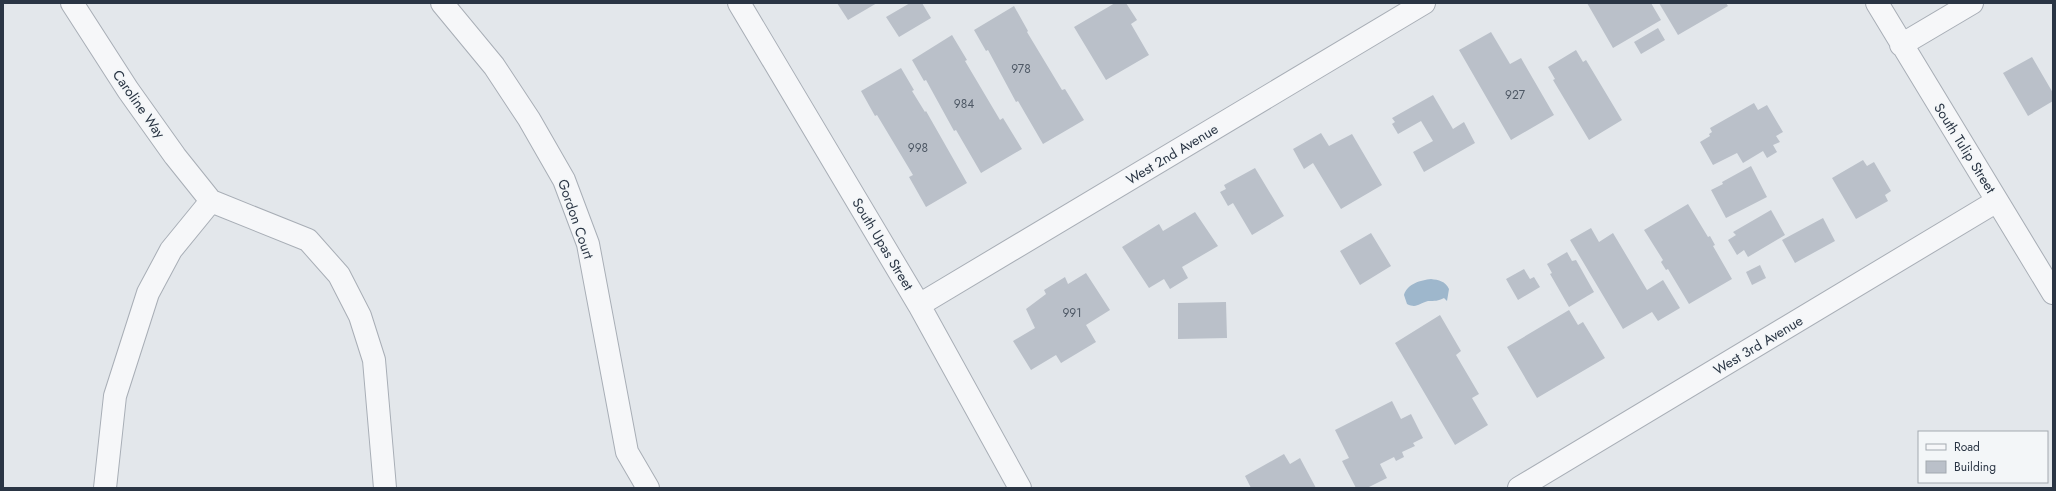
<svg xmlns="http://www.w3.org/2000/svg" width="2056" height="491" font-family="Jost,sans-serif">
  <rect width="100%" height="100%" fill="#e3e7eb"/>
  <path fill="#9eb7cc" d="M1431,279C1439,280 1445,281 1449,289L1447,301L1444,298C1438,301 1435,301 1428,301C1419,303 1417,309 1407,304L1404,295C1407,284 1421,280 1431,279Z"/>
  <path fill="#bac0c9" d="M837,3H877L848,20Z
    M910,3H922L931,18L899,37L886,17Z
    M1115,3H1126L1137,20L1131,24L1149,55L1106,80L1074,27Z
    M1587,3H1651L1661,20L1613,48Z
    M1659,3H1726L1728,6L1678,35Z
    M1014,6L1028,31L1027,32L1062,90L1065,89L1084,120L1043,144L1018,101L1016,102L988,50L986,51L974,30Z
    M1658,28L1665,40L1641,54L1634,42Z
    M1491,32L1510,64L1521,58L1554,115L1511,140L1459,50Z
    M952,35L967,60L965,61L1000,120L1003,118L1022,149L981,173L956,130L954,131L926,80L924,81L912,60Z
    M1576,50L1583,62L1586,60L1622,120L1589,140L1553,80L1555,79L1548,67Z
    M2032,57L2053,93V101L2028,116L2003,73Z
    M901,68L914,90L912,91L925,112L926,111L967,183L926,207L909,177L913,175L877,115L875,116L861,91Z
    M1433,95L1453,129L1464,122L1475,143L1424,172L1413,152L1433,141L1421,121L1398,134L1392,124L1395,122L1392,118Z
    M1754,103L1758,110L1767,105L1783,132L1776,136L1780,142L1773,145L1777,152L1767,158L1763,151L1743,163L1737,153L1713,165L1700,142L1710,136L1709,134L1712,132L1710,128Z
    M1321,133L1329,146L1352,134L1382,185L1341,209L1313,163L1304,169L1293,149Z
    M1863,160L1867,166L1874,162L1891,191L1885,195L1888,201L1856,219L1832,178Z
    M1751,166L1767,197L1726,218L1711,190L1723,184L1722,182Z
    M1255,168L1284,216L1252,235L1233,203L1228,206L1220,192L1226,189L1224,185Z
    M1688,204L1708,237L1710,236L1715,245L1713,246L1732,279L1689,304L1668,269L1666,270L1661,262L1663,260L1644,230Z
    M1771,210L1785,235L1748,257L1744,250L1737,255L1728,240L1736,235L1733,232Z
    M1195,212L1218,246L1182,267L1188,278L1170,289L1164,279L1149,288L1122,247L1159,224L1163,231Z
    M1823,218L1835,241L1795,263L1782,240Z
    M1591,228L1599,242L1613,233L1647,290L1663,280L1680,308L1658,321L1652,312L1623,329L1570,240Z
    M1371,233L1391,266L1360,285L1340,251Z
    M1567,252L1572,261L1576,260L1594,292L1569,307L1550,274L1552,273L1547,264Z
    M1760,265L1766,278L1752,285L1746,272Z
    M1524,269L1530,279L1534,277L1540,287L1518,300L1506,279Z
    M1086,273L1110,310L1086,325L1096,342L1061,363L1056,355L1031,370L1013,341L1035,328L1026,309L1046,294L1044,290L1065,277L1068,284Z
    M1226,302L1227,338L1178,339V303Z
    M1569,310L1578,325L1583,322L1605,358L1537,398L1507,347Z
    M1440,315L1461,351L1456,355L1479,394L1472,398L1488,425L1455,445L1395,343Z
    M1392,401L1401,419L1411,414L1423,438L1413,443L1415,446L1402,452L1404,457L1396,461L1394,457L1380,464L1387,478L1367,488H1356L1342,461L1349,458L1335,430Z
    M1284,454L1290,464L1300,458L1316,488H1251L1245,476Z"/>
  <g fill="none" stroke-linecap="round" stroke-linejoin="round">
    <g stroke="#a8aeb6" stroke-width="24">
      <path id="minor" d="M72,3L128,90L175,156L211,201L308,240L339,275L360,316L374,360L385,488
        M442,3L494,66L529,119L564,180L588,244L627,452L648,488
        M739,3L919,305L1020,488
        M1877,3L2053,293
        M1901,45L1972,3
        M919,305L1424,3
        M105,488L115,396L148,293L171,250L211,201
        M1519,488L1997,201"/>
    </g>
    <use href="#minor" stroke="#f6f7f9" stroke-width="22"/>
  </g>
  <g text-anchor="middle" stroke-width="3" stroke-linejoin="round" paint-order="stroke">
    <g font-size="12" fill="#4e5865">
      <text x="1021" y="73">978</text>
      <text x="1515" y="99">927</text>
      <text x="964" y="108">984</text>
      <text x="918" y="152">998</text>
      <text x="1072" y="317">991</text>
    </g>
    <g font-size="14" fill="#2a3544" stroke="#f3f6f8">
      <text transform="translate(139 104) rotate(55)" y="5">Caroline Way</text>
      <text transform="translate(1965 148) rotate(58)" y="5">South Tulip Street</text>
      <text transform="translate(1172 154) rotate(-31)" y="5">West 2nd Avenue</text>
      <text transform="translate(576 219) rotate(71)" y="5">Gordon Court</text>
      <text transform="translate(883 244) rotate(59)" y="5">South Upas Street</text>
      <text transform="translate(1758 345) rotate(-31)" y="5">West 3rd Avenue</text>
    </g>
  </g>
  <rect width="2056" height="491" fill="none" stroke="#2a3544" stroke-width="8"/>
  <rect x="1918" y="431" width="130" height="52" fill="#f3f6f8" stroke="#a3a9b0"/>
  <rect x="1926" y="444" width="20" height="6" fill="#f6f7f9" stroke="#a3a9b0"/>
  <text x="1954" y="451" font-size="12" fill="#2a3544">Road</text>
  <rect x="1926" y="461" width="20" height="12" fill="#bac0c9" stroke="#a3a9b0"/>
  <text x="1954" y="471" font-size="12" fill="#2a3544">Building</text>
</svg>
